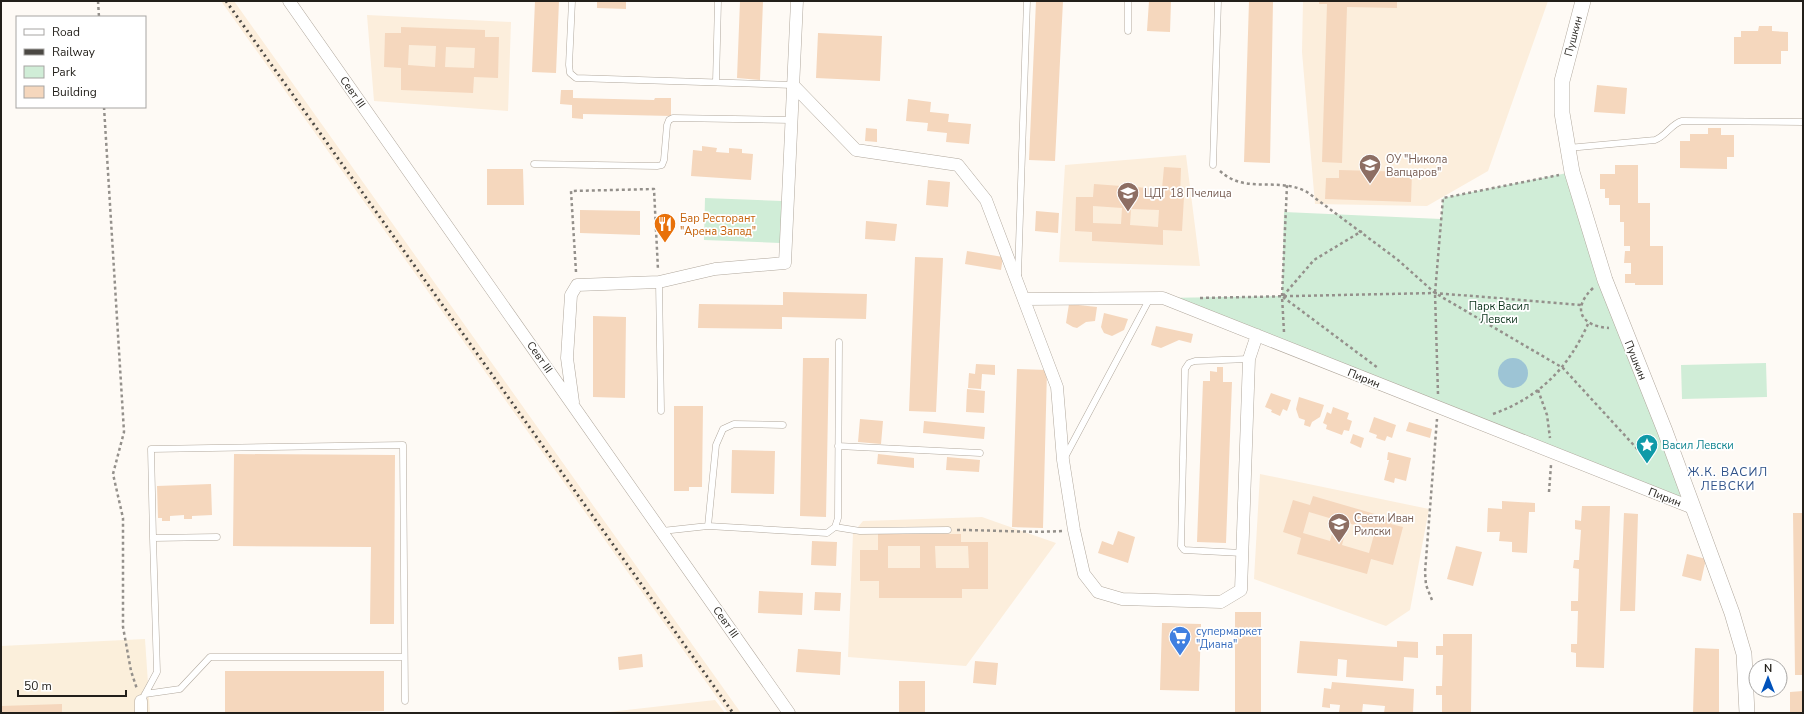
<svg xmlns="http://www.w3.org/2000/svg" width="1804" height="714" font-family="'Nunito Sans',sans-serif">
  <rect width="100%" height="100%" fill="#fefaf5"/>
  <path fill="#fbefdb" d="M145,639L150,713H1V646Z"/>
  <path fill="#fceedc" d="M221,1H234L741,713H728Z
    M1303,1H1548L1488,171L1427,206L1315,204L1302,52Z
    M367,15L511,22L508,111L374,101Z
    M1186,155L1200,266L1059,262L1065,165Z
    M1260,474L1429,509L1410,610L1386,626L1254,579Z
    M982,517L1056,543L966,666L848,657L853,533L863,521Z
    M715,700L725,713H600Z"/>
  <path fill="#d0edd7" d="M1572,172L1693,508L1163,298L1282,296L1284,212L1441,219L1443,198Z
    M705,198L782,201L780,243L704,240Z
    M1766,363L1767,397L1682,399L1681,365Z"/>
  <path fill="#9dc4d5" d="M1498 373a15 15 0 1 1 30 0a15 15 0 1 1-30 0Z"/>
  <path fill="#f5d7bd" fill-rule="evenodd" d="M535,1H559L556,73L532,72Z
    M597,1H626V9L597,8Z
    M740,1H763L760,80L737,78Z
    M1036,1H1063L1055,161L1029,160Z
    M1149,1H1171L1170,32L1147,31Z
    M1249,1H1273L1270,163L1244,162Z
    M1319,1H1397V8L1347,7L1342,163L1322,162L1327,4H1319Z
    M1759,26H1772V31L1788,32V51H1781V64H1734V37H1741V31H1758Z
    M401,27L485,30V37H499L498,78L474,77L473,93L401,90V68L384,67L385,33H401ZM409,45L436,46L435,67L408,65ZM446,47L475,48L474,68L445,67Z
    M818,33L882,36L880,81L816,78Z
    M1597,85L1627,88L1625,114L1594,112Z
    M561,90H573V98L654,100L655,98H671V116L583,114V119L572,118V105L560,104Z
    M908,99L931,102L930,112L949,114L948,122L971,124L969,144L946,142L947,133L927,131L928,123L906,121Z
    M866,128L877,129V142L865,141Z
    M1708,128H1721V135H1734V157H1727V169L1680,168V141H1690V134H1708Z
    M702,146L717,148L716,152L729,153V148L742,149V153L753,154L751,180L691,176L693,150L702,151Z
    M1615,165H1638V203H1650V246H1663V285H1635V283H1625V274H1631V263H1624L1625,251H1630V246H1624V222H1620V205H1609V198H1605V189H1600V174H1615Z
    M1164,167L1181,168L1180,197H1184L1182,231L1163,230V245L1092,241V232L1075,231L1076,197H1093L1094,184L1162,189ZM1093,206L1122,208L1121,224L1093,223ZM1131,209L1159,210L1158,227L1130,225Z
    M487,169H523L524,205H487Z
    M1339,170L1412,172L1411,202L1325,199L1326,178H1339Z
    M928,180L950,182L948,207L926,205Z
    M580,210L640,211V235L580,233Z
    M1036,211L1059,213L1058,233L1035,231Z
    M866,221L897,224L895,241L865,239Z
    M967,251L1003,257L1001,270L965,264Z
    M915,257L943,258L936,412L909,411Z
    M783,292L867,294L866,319L782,317V329L698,328L699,304L783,305Z
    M1069,304L1097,307L1095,321L1086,322L1077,328L1073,327L1066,323Z
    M1104,313L1128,319L1124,330L1112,336L1104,333L1101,327Z
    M593,316L626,317L625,398L593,397Z
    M1156,326L1193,334L1191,343L1179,340L1161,348L1151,345Z
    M803,358H829L826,517L800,516Z
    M976,364L995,365V375L982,374L981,389L968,388L969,373L975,374Z
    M1217,367H1223V382H1232L1226,543L1197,542L1203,381H1210V371L1217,372Z
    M1017,369L1047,370L1043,528L1012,527Z
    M967,389L985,391L984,413L966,412Z
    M1271,393L1291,400L1287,411L1283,409L1280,416L1271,412L1272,410L1265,407Z
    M1299,397L1324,405L1320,417L1312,422L1310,427L1304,425L1305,420L1299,418L1296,409Z
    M674,406H703L702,487H689V491H674Z
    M1333,407L1349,413L1347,419L1352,421L1349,431L1344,430L1342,435L1326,429L1327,425L1323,423L1327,412L1331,414Z
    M1374,417L1396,425L1392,438L1387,436L1385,441L1376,438L1377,435L1369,432Z
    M860,419L883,421L881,444L858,442Z
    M924,421L985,427L984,439L923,433Z
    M1409,422L1432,429L1430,438L1406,431Z
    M1353,434L1364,438L1361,448L1350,443Z
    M732,450L775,451L774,494L731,493Z
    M1388,452L1411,458L1406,481L1395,478L1394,483L1384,480L1389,460H1387Z
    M234,454L395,455L394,624H370L371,547L233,546Z
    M878,454L914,458V468L877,464Z
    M947,457L980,460L979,472L946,470Z
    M211,484L212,515L192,516V519H184V515L170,516V521H162V518H158L157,486Z
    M1313,496L1392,519L1391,524L1403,527L1393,565L1371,559L1367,574L1297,554L1301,538L1283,532L1293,500L1310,505ZM1309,512L1336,520L1330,541L1303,533ZM1348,523L1375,531L1369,553L1342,545Z
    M1502,501L1535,503V512H1529L1527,553L1512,552V542L1499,541L1500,532H1487L1488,508L1502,509Z
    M1582,506H1610L1604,668L1576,667V653L1571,652V644H1577L1578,611H1571V601H1578L1579,569L1573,568L1574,560H1579L1581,530L1575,529V520L1581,521Z
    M1624,513L1638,514L1635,611H1620Z
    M1793,513H1803V675H1795Z
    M1118,531L1135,537L1128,563L1098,553L1102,541L1113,545Z
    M878,534H961V542H988V589H962V598H879V581H860V550H878ZM888,546H920V568H888ZM935,546H968L969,568H936Z
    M812,541L837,542L836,566L811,565Z
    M1456,546L1482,552L1473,586L1447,579Z
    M1687,554L1706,559L1701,581L1682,576Z
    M759,591L803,593L802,615L758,613Z
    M815,592L841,593L840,611L814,610Z
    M1235,612H1261V713H1235Z
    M1162,623L1201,624L1199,691L1160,690Z
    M1443,634H1472L1471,713H1442V695H1436V686H1442L1443,655H1436V646H1443Z
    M1300,641L1397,647V641L1418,642V658L1404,657L1403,681L1346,677L1347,660L1338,659L1337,676L1297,673Z
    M1695,648L1719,649V713H1693Z
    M798,649L841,652L840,675L796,672Z
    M642,654L643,667L619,670L618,657Z
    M975,661L998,663L996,685L973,683Z
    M225,671H384V711L225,713Z
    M899,681H925V713H899Z
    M1332,682L1414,689L1413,713H1384L1385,706L1363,704L1362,713L1339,712L1340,705L1330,704V708L1322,707L1324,688L1331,689Z
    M1803,691V713H1790V692Z
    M62,704V713H1V706Z"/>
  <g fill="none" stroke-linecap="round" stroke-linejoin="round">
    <g stroke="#b1a89d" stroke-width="7">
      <path id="service" d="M572,1L569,65L570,73L576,78L793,85
        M1128,31V1
        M716,82L718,1
        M1568,148L1655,140C1666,136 1671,124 1682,121L1803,122
        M534,164L657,166L662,165L664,160L667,125L669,120L673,118L792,120
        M1213,165L1218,1
        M1018,275L1027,1
        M659,282L661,411
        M838,446L980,453
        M1065,457L1150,298
        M708,526L716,445L723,429L734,424L783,425
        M835,527L838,518L839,342
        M662,531L708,526L827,533L835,527L860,531L948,530
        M153,538L151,449L403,445L405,701
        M1242,553L1184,550L1181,546L1185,369L1189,363L1195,361L1249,359
        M145,694L180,689L210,657H404
        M144,696L157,672L153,538L217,537"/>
    </g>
    <g stroke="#b1a89d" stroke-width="13">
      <path id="minor" d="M289,1L789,713
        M793,85L856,150L958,165L986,200L1057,387L1063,460L1074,530L1084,574L1098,592L1122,599L1221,602L1241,590L1249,359L1257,335
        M1025,299L1163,298L1693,508
        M573,402L567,358L571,295L577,285L659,282L715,269L785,263L797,1
        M141,701V713"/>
    </g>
    <g stroke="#b1a89d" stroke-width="16">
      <path id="tertiary" d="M1583,1L1562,81V113L1572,172L1605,280L1665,431L1732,613L1744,654L1747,713"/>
    </g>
    <path stroke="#94908b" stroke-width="2.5" stroke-dasharray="3 3" stroke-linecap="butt" d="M98,1L99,17
      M104,107L124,432L113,474L123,518V627L131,671L137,689
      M1220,171C1246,195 1278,176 1307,192L1398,260L1435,293L1563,368L1641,453
      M576,272L571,191L654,189L658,270
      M1593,288C1571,309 1581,326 1609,328
      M1283,296L1314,260L1362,231
      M1283,297L1378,368
      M1200,298L1435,293L1581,305
      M1284,332L1282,296L1287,185
      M1538,390L1547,415L1550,438
      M1438,394L1435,293L1443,198L1559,175
      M1493,414C1540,397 1568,368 1588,324
      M1549,492L1551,465
      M957,530C992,530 1027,533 1062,531
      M1432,600L1426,585L1425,572L1437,419"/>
    <use href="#service" stroke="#fff" stroke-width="6"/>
    <use href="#minor" stroke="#fff" stroke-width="12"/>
    <use href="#tertiary" stroke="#fff" stroke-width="15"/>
    <path stroke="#4b4843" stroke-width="3" stroke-dasharray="2 4" stroke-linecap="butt" d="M226,1L733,713"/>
  </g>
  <defs>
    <g id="school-pin" transform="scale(1.15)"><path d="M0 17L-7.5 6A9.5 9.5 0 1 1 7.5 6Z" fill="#8d6e63" stroke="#fff"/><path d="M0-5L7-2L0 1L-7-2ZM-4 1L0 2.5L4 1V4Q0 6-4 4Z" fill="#fff"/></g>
    <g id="restaurant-pin" transform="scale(1.15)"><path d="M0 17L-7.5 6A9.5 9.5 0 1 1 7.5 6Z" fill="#e8710a" stroke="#fff"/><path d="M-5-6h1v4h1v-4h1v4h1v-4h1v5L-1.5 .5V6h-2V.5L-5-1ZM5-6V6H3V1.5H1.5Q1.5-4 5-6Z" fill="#fff"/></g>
    <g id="sight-pin" transform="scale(1.15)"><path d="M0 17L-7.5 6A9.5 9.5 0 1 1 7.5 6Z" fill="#0f9aa8" stroke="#fff"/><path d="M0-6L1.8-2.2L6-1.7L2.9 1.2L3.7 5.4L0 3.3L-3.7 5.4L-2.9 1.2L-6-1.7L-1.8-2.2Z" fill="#fff"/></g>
    <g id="supermarket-pin" transform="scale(1.15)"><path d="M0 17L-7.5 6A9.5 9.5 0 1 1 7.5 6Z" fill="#3f7fe0" stroke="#fff"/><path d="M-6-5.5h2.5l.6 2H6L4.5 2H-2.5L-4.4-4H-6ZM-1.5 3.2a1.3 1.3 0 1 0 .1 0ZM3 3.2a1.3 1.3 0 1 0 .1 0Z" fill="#fff"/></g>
  </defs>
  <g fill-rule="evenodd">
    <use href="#school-pin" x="1370" y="165"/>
    <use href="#school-pin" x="1128" y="193"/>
    <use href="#restaurant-pin" x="665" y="224"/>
    <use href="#sight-pin" x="1647" y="445"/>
    <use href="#school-pin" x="1339" y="524"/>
    <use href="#supermarket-pin" x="1180" y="637"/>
  </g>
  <g text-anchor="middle" stroke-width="3.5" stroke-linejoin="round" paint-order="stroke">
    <g font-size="11" fill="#221f1a" stroke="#fff">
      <text transform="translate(1573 36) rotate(-75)" y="4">Пушкин</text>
      <text transform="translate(353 92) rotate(55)" y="4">Севт III</text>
      <text transform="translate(540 357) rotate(55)" y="4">Севт III</text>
      <text transform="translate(1636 360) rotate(68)" y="4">Пушкин</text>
      <text transform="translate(1364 378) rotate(22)" y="4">Пирин</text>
      <text transform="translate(1665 497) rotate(21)" y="4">Пирин</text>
      <text transform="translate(726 622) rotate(55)" y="4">Севт III</text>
    </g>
    <g font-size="11" fill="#785e54" stroke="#fff" text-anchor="start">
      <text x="1386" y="163">ОУ "Никола<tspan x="1386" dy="13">Вапцаров"</tspan></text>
      <text x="1144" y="197">ЦДГ 18 Пчелица</text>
      <text x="1354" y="522">Свети Иван<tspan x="1354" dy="13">Рилски</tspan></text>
    </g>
    <g font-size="11" fill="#c56008" stroke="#fff" text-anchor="start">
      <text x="680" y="222">Бар Ресторант<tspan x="680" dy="13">"Арена Запад"</tspan></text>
    </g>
    <g font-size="11" fill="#0b331b" stroke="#fff">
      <text x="1499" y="310">Парк Васил<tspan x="1499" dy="13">Левски</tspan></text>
    </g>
    <g font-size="11" fill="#0d838f" stroke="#fff" text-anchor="start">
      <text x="1662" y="449">Васил Левски</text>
    </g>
    <g font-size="11" fill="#366cbe" stroke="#fff" text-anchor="start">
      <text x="1196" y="635">супермаркет<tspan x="1196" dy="13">"Диана"</tspan></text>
    </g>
    <g font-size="12" letter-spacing="1" fill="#2f5289" stroke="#fff">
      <text x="1728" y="476">Ж.К. ВАСИЛ<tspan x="1728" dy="14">ЛЕВСКИ</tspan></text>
    </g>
  </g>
  <rect width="1804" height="714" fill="none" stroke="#221f1a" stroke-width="4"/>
  <rect x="16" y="16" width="130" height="92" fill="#ffffff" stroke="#a7a5a3"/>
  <rect x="24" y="29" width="20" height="6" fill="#ffffff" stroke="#a7a5a3"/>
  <text x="52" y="36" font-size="12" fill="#221f1a">Road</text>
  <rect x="24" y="49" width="20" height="6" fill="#4b4843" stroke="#a7a5a3"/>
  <text x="52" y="56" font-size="12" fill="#221f1a">Railway</text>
  <rect x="24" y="66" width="20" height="12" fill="#d0edd7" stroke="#a7a5a3"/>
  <text x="52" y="76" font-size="12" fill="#221f1a">Park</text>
  <rect x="24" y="86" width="20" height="12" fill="#f5d7bd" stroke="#a7a5a3"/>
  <text x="52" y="96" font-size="12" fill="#221f1a">Building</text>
  <g transform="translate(1768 678)"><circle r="19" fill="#ffffff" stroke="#a7a5a3"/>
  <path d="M0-3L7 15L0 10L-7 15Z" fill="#0052bb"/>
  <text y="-6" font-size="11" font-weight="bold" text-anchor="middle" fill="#221f1a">N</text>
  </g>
  <path d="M18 690v6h108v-6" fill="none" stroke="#221f1a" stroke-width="2"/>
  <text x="24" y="690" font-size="12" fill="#221f1a" stroke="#ffffff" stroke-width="3" paint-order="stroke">50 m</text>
</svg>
